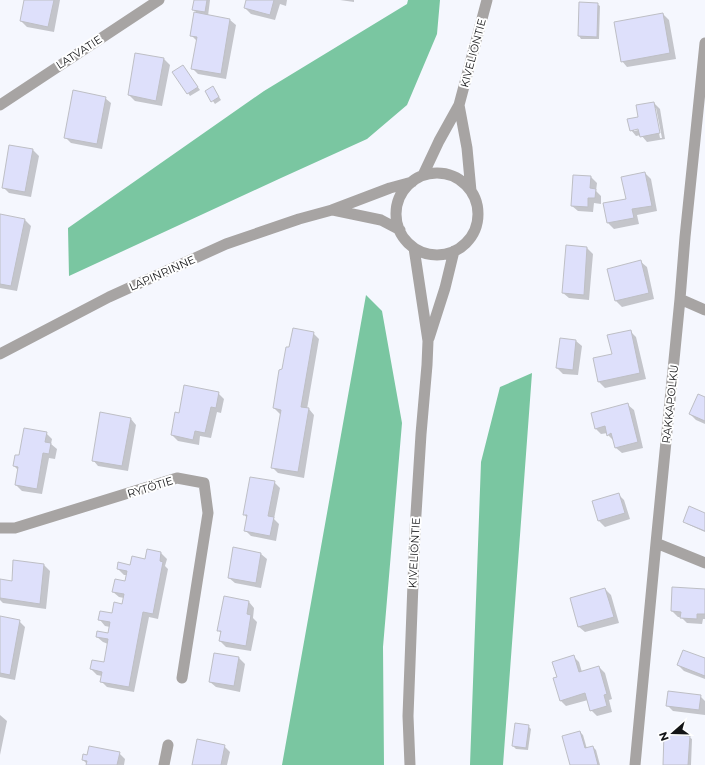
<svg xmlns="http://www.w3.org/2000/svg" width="705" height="765" font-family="Montserrat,sans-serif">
  <rect width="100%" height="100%" fill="#f5f7fe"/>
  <path fill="#7ac6a1" d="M408,0H440L437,34L407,105L367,139L281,178L69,276L68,228L264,91L407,4Z
    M366,295L382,311L402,423L383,647L384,765H282Z
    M532,373L503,765H470L481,462L500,387Z"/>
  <path fill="#0003" fill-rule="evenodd" d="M25,0H60L54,32L27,27L21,21Z
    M195,0H210L208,16L230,20L236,25L226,79L198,74L192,68L197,41L191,35L198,14L193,9Z
    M247,0H287L286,6L280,4L275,20L251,14L245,8Z
    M340,0H354V2Z
    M580,3L597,4L600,6L599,39H581L579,36Z
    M663,14L669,20L676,59L627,67L622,61Z
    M136,54L164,59L170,65L162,106L135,101L129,95Z
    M183,66L200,90L190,96L174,72Z
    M213,87L221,100L215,104L206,91Z
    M105,98L111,103L102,149L71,143L65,137Z
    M654,103L660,109L665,139L647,142L641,135L636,136L631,130L639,118ZM654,108H656L662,138H660ZM643,127V129L634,131V129Z
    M33,150L39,156L31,197L9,193L3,187Z
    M645,173L651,179L657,211L637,215L639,224L614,229L608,223L627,200Z
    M591,177L597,183L596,191L601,196V204L594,203L593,212L578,211L572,206Z
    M0,215L25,220L31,226L17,291L0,288Z
    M587,248L593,254L589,300L569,298L563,293Z
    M641,262L647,267L654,299L622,307L616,301Z
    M630,331L636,337L646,379L605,388L599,382L594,359L613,355Z
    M313,333L319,339L307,409H309L314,415L304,478L278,473L272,467L282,414H280L274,408L283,369L290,349Z
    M576,341L582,346L578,375L563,374L557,368Z
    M218,393L224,399L221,413L217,412L211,438L200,436L199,445L178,441L172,435L180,414Z
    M705,398V424L696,420L690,414Z
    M628,405L634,410L643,448L622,453L616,448L614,441L608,435V433L601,434L596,429Z
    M131,419L136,425L128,471L98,466L93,460Z
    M46,433L52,439L51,444L57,449L55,459L49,458L42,494L22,491L16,485L18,470L14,466L20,456Z
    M274,482L280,488L274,519L279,524L276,541L251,536L245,530L247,518L244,514Z
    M618,494L624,500L630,519L605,527L599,521Z
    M705,514V532L687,524L684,521Z
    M234,548L261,554L267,559L261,588L235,583L229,578Z
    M148,551L161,553L167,559L165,566L168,569L158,619L149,617L134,692L107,687L101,681L102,676L97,675L91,669L105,663L108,644L103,642L97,637L109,634L110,627L105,626L100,620L112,614L123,605L124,598L119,597L113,592L126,583L127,575H124L118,569L131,566L146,560Z
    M44,565L50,571L46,609L3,603L0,600V580L13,582Z
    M673,588L705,590V619H703L702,624L687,623L681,617H678L672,611Z
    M605,589L611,595L619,623L585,632L579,627Z
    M249,602L254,608L253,618L257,622L251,651L226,647L220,641L222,634L218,630Z
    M0,617L19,621L25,627L15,680L0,677Z
    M215,654L239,658L245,664L240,692L216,687L210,682Z
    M573,656L579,662L582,672L599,667L605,673L612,699L609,700L612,712L597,716L591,710L588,700L566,706L561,701L558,677Z
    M705,659V679L684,671L678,665Z
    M700,696L705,701V715L673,711L667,705Z
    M0,715L7,721L0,755Z
    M528,726L531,729L528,750L516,749L513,746Z
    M580,732L583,735L587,749L593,747L596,750L600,765H571Z
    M689,737L692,739L691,765H664Z
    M224,746L230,752L227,765H193Z
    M119,753L125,759L124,765H87V764L83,760Z"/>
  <path fill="#dee0fb" stroke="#bebfc5" d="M24,0H54L48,27L20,21Z
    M194,0H207L205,12L192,10Z
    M246,0H274L270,15L244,8Z
    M579,2L598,3L597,37L578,36Z
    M194,12L230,19L221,74L191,69L197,37L190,36Z
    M663,13L670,53L621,62L614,22Z
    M135,53L164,58L156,101L128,95Z
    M183,65L198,87L187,94L172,72Z
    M213,86L219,97L211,102L205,91Z
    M73,90L106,97L97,144L64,138Z
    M654,102L660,133L640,137L638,129L630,131L627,119L638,117L636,105Z
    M9,145L33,149L25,192L2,188Z
    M645,172L652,206L632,209L634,218L607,223L603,203L626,199L621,177Z
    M573,175L591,176L590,188L596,189L595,198H588V207L571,206Z
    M0,214L25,219L11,286L0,284Z
    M566,245L587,247L584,295L562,293Z
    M641,260L649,293L615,301L607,269Z
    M293,328L314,332L301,407L309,408L298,472L271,468L281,410L273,408L279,370L282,369L286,347H289Z
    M631,330L640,373L598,382L593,358L612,354L607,335Z
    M560,338L576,340L573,370L556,368Z
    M184,385L219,392L216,408L211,407L205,433L195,431L193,440L171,435L175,412L179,413Z
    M698,394L705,397V421L689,414Z
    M628,403L638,442L615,448L611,433L607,436L605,426L595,429L591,413Z
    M100,412L131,418L122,466L92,461Z
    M24,428L47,432L45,442L51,443L49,454L43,453L37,489L15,485L18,467L13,466L15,455H19Z
    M250,477L275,481L268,516L274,517L270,536L244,531L247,515H243Z
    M619,493L625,513L598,521L592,501Z
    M689,506L705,513V531L683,522Z
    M233,547L261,553L256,583L228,578Z
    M147,549L161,552L160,561L163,562L153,614L143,612L129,687L100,682L102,672L90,669L92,660L104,662L108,639L96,637L97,631L108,633L110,622L98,620L100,611L112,613L114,602L122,604L124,594L112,592L115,579L125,581L127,571L117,569L118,562L130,565L132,556L145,559Z
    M13,560L44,564L40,604L0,598V579L12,581Z
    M672,587L705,589V614H697V619L680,618L681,612L671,611Z
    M605,588L614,617L578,627L570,598Z
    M224,596L249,601L247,614L251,615L246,646L219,641L221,631H217Z
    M0,616L20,620L10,675L0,673Z
    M683,650L705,658V676L677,665Z
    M214,653L239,657L234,686L209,682Z
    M574,655L579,672L599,666L607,694L604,695L607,706L590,711L585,693L560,701L553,678L557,677L552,662Z
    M668,691L701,695L699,710L666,706Z
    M515,723L529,725L526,748L512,746Z
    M580,731L585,748L593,746L598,765H570L562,736Z
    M664,734L690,736L688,765H663Z
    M197,739L225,745L221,765H192Z
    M89,746L120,752L117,765H86L87,761L82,760L83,754L87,755Z"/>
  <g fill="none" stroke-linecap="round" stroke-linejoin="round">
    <path stroke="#a7a4a3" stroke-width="11" d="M0,105L159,0
      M680,299L705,310
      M0,528H15L177,478L204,483L208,513L182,678
      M656,543L705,563
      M164,765L168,745
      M635,765L656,543L680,299L685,237L705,43"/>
    <path stroke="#a7a4a3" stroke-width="11" d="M459,105L467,148L471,191
      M396 214a41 41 0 1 1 82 0a41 41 0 1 1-82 0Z
      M423,175L439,141L459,105L487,0
      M333,210L381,220L400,230
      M429,338L445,288L454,251
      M0,354L109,297L226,244L299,219L332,210L390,188L412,182
      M410,765L408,716L415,530L421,434L427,365L428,341L414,248"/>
  </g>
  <g text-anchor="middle" stroke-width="4" stroke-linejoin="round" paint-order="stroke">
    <g font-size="11" fill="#131416" stroke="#fff">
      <text transform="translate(79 52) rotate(-33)" y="4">LATVATIE</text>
      <text transform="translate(473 53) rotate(-75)" y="4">KIVELIÖNTIE</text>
      <text transform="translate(162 273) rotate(-24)" y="4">LAPINRINNE</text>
      <text transform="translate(670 404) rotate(-84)" y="4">RAKKAPOLKU</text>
      <text transform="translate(150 487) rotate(-17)" y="4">RYTÖTIE</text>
      <text transform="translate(414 553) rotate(-87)" y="4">KIVELIÖNTIE</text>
    </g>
  </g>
  <g transform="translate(673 733) rotate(250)" stroke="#ffffff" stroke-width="3" paint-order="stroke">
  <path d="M0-3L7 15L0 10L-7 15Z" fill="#131416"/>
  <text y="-6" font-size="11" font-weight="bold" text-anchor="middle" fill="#131416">N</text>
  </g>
</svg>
